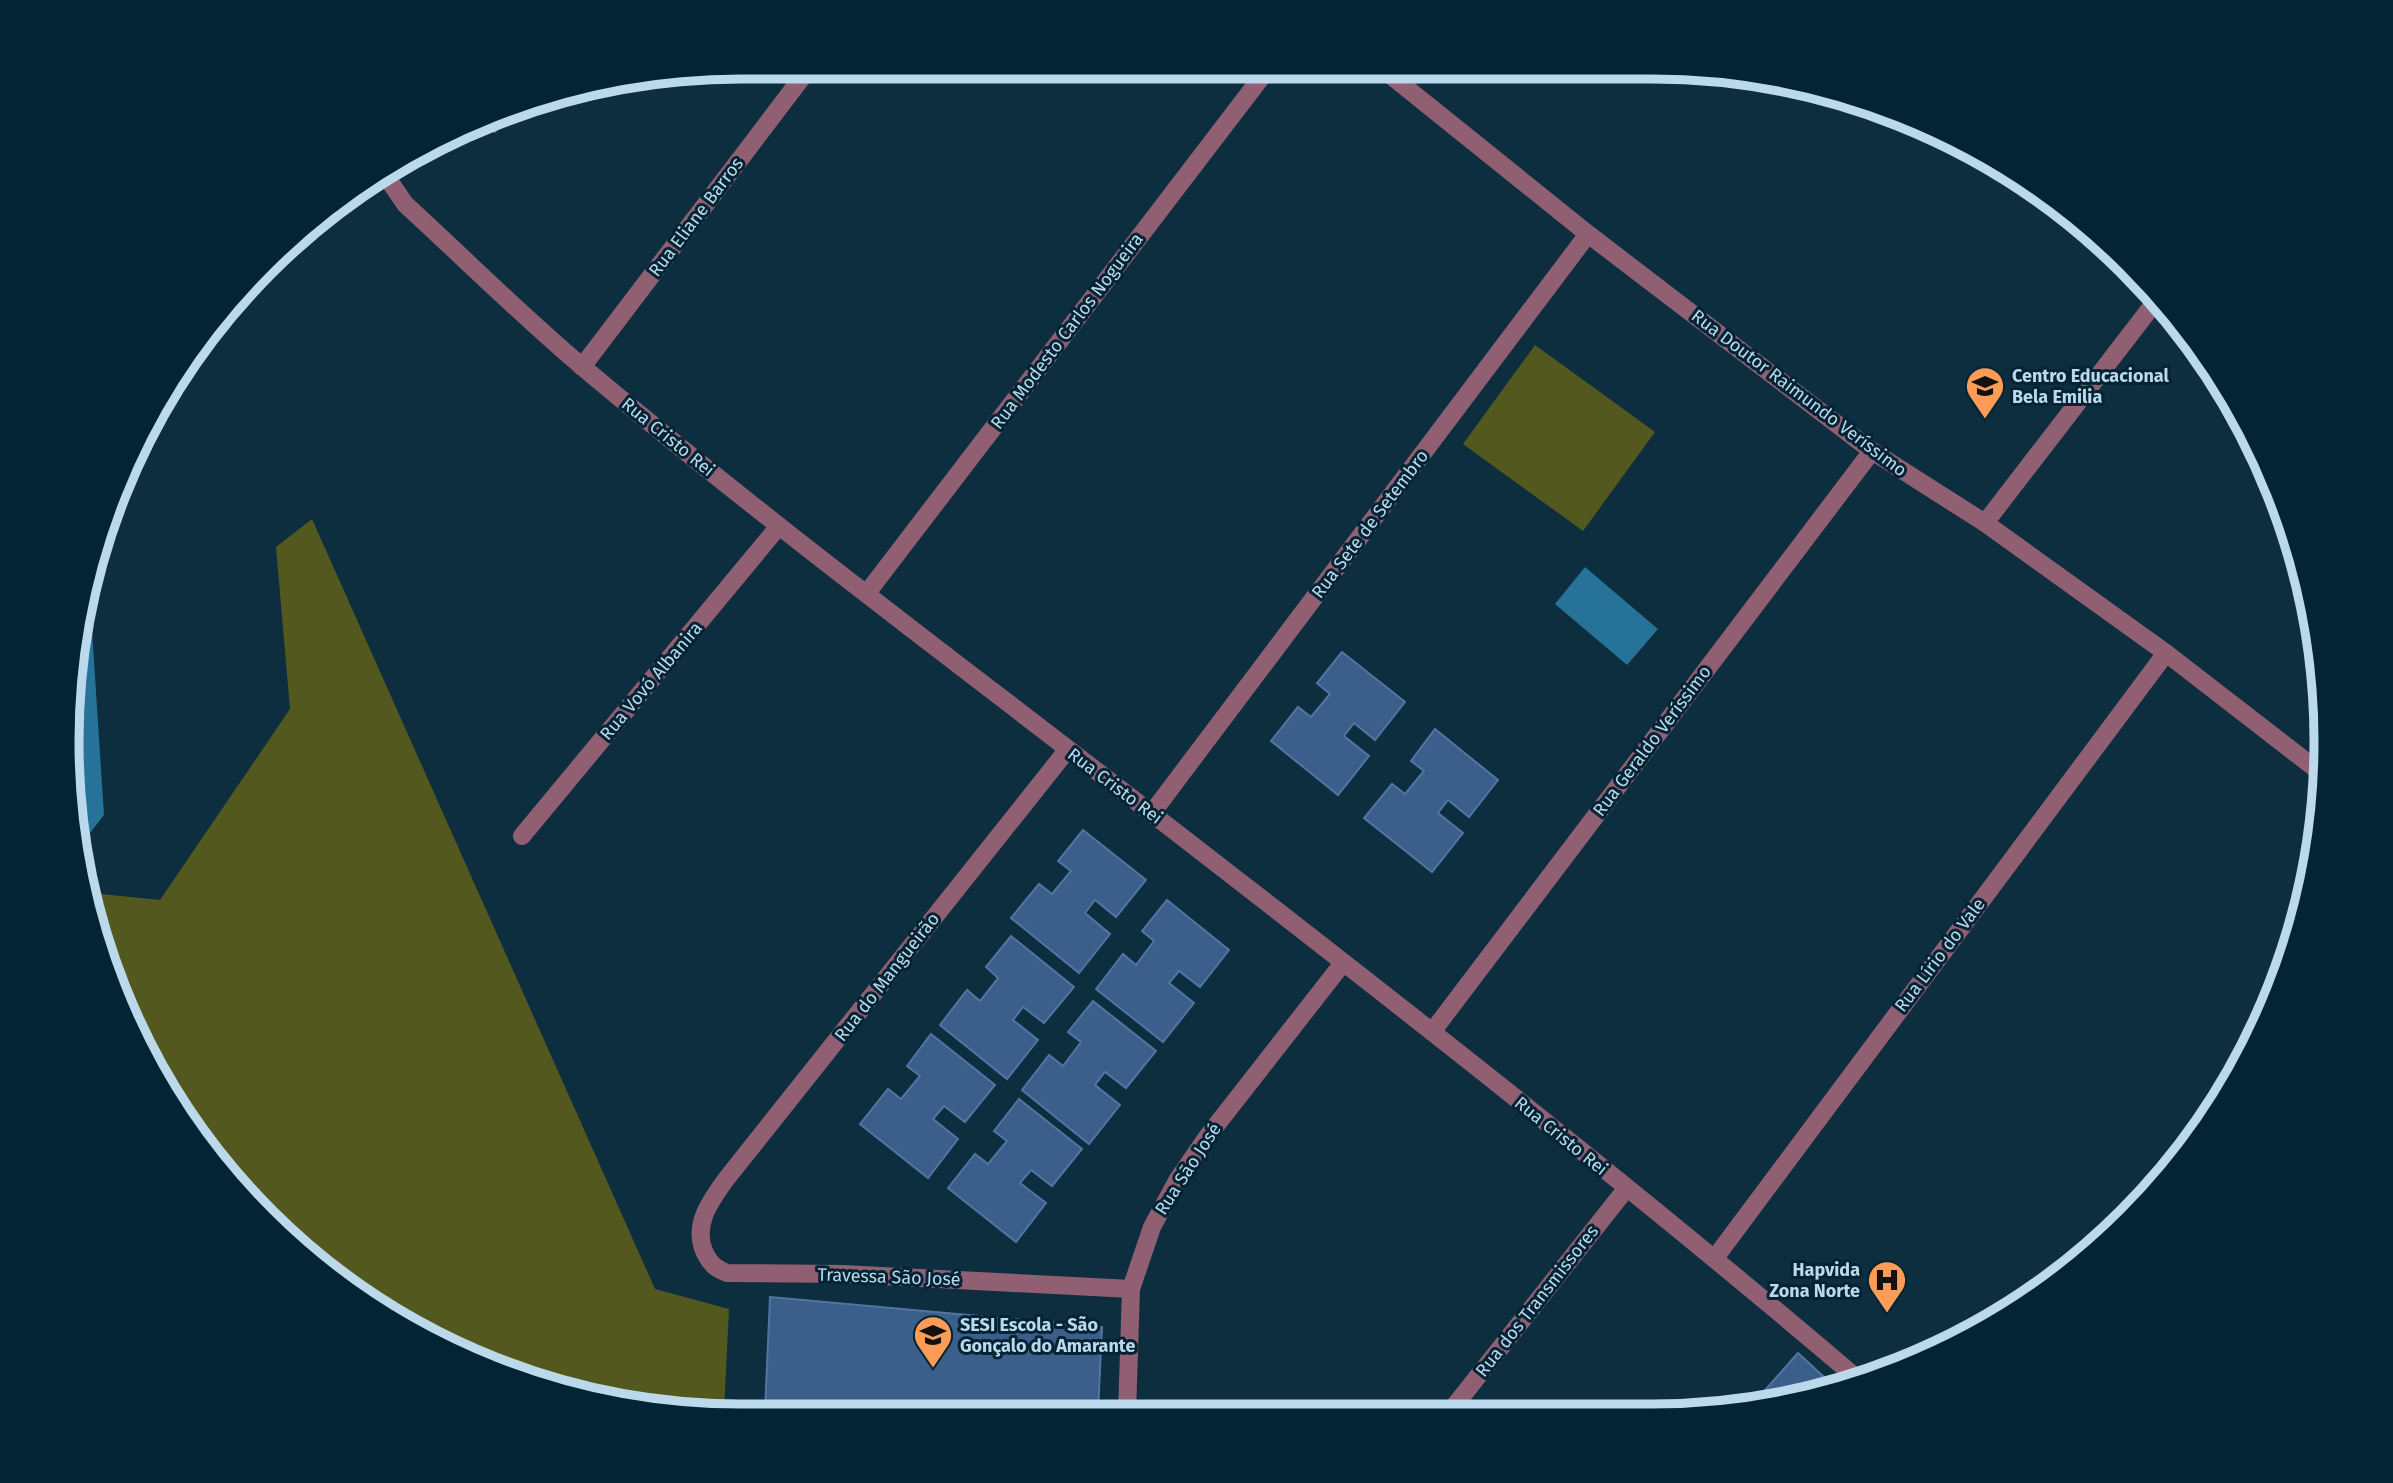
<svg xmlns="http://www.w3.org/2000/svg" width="2393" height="1483" font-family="'Fira Sans',sans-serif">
  <rect width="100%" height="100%" fill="#0d2e3f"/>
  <path fill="#53591e" d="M1535,345L1655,432L1583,531L1463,444Z
    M312,519L655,1289L729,1309L724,1411H654L484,1365L331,1277L180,1117L102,958L91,893L160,900L290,709L276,547Z"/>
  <path fill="#267298" d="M1585,567L1658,629L1627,665L1555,604Z
    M90,599L104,815L83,842L67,741Z"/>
  <path fill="#3c5e8a" stroke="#5175a2" stroke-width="2" d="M514,108L495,132L484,124Z
    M1342,652L1405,702L1375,740L1354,723L1344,736L1369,756L1338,795L1271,741L1298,707L1311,717L1330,694L1317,683Z
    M1435,729L1498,780L1469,817L1448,800L1438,813L1463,833L1432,872L1364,818L1392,784L1405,794L1424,771L1411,761Z
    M1083,830L1146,880L1116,917L1095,900L1085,913L1110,934L1079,973L1011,918L1039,884L1052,894L1071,871L1058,861Z
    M1167,900L1229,950L1200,987L1179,971L1169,983L1194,1003L1163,1042L1096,989L1123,954L1136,965L1154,941L1142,931Z
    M1011,936L1074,987L1044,1023L1023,1007L1013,1020L1038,1040L1007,1079L940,1025L967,990L980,1001L998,978L986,967Z
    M1093,1001L1156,1051L1126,1088L1105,1072L1095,1085L1120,1105L1089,1144L1022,1090L1049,1055L1063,1066L1081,1042L1068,1032Z
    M931,1034L995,1085L965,1122L944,1106L933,1119L958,1139L928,1178L860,1124L888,1089L901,1099L920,1076L907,1066Z
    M1019,1099L1082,1149L1052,1186L1031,1170L1020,1183L1046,1203L1016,1242L948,1188L975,1154L988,1164L1007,1141L994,1131Z
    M770,1297L1102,1327L1098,1413L765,1411Z
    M1798,1353L1837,1389L1827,1393L1766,1403L1759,1397Z"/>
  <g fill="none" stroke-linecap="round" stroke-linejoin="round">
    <path stroke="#905f72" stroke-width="18" d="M1384,70L1588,234L1872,451L1985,523L2166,653L2325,776
      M386,176L405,204C465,259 523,317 585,369C770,524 964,668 1155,816C1393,1000 1630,1185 1859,1380
      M582,367L810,67
      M1985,523L2159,297
      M867,593L1267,70
      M1068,749L727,1178C710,1201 691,1227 706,1255C711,1265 717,1269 727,1273L843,1274L1131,1289
      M1152,813L1588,234
      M522,836L779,526
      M1432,1032L1872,451
      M1715,1258L2166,653
      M1127,1413L1131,1289L1152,1227L1178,1179L1207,1137L1343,963
      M1448,1414L1626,1189"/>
  </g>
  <defs>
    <g id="school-pin" transform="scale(2.0125)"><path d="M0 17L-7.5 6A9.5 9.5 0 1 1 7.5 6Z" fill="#fd9c56" stroke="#032435"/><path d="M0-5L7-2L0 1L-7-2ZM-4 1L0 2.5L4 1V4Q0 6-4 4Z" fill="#111"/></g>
    <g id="hospital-pin" transform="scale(2.0125)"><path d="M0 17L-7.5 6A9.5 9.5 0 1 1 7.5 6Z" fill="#fd9c56" stroke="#032435"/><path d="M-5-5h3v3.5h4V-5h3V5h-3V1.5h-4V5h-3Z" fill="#111"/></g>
  </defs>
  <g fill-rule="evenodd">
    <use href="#school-pin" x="1985" y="386"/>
    <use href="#hospital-pin" x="1887" y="1280"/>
    <use href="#school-pin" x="933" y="1335"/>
  </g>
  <g text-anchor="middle" stroke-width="6" stroke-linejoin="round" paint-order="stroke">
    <g font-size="18" fill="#bbd9eb" stroke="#032435">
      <text transform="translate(696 217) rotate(-53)" y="6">Rua Eliane Barros</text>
      <text transform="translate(1067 331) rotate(-53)" y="6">Rua Modesto Carlos Nogueira</text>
      <text transform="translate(1799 393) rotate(37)" y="6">Rua Doutor Raimundo Veríssimo</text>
      <text transform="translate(668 437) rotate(39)" y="6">Rua Cristo Rei</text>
      <text transform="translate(1370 524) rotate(-53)" y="6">Rua Sete de Setembro</text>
      <text transform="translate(651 681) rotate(-50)" y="6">Rua Vovó Albanira</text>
      <text transform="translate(1652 741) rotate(-53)" y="6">Rua Geraldo Veríssimo</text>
      <text transform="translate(1115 786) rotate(37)" y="6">Rua Cristo Rei</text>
      <text transform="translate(1940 955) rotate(-53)" y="6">Rua Lírio do Vale</text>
      <text transform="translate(887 977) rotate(-52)" y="6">Rua do Mangueirão</text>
      <text transform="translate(1561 1136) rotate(39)" y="6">Rua Cristo Rei</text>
      <text transform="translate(1188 1169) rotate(-57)" y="6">Rua São José</text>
      <text transform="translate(889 1277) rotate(2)" y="6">Travessa São José</text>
      <text transform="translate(1537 1301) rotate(-52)" y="6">Rua dos Transmissores</text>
    </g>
    <g font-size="18" font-weight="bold" fill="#bbd9eb" stroke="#032435" text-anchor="start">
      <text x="2012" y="382">Centro Educacional<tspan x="2012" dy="21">Bela Emilia</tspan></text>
      <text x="1860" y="1276" text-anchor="end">Hapvida<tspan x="1860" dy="21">Zona Norte</tspan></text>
      <text x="960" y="1331">SESI Escola - São<tspan x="960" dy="21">Gonçalo do Amarante</tspan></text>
    </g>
  </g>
  <path d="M0 0H2393V1483H0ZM741 79H1652A662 662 0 0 1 2314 741V742A662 662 0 0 1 1652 1404H741A662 662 0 0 1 79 742V741A662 662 0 0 1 741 79Z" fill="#032435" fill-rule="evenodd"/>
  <path fill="none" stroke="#bbd9eb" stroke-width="9" d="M741 79H1652A662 662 0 0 1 2314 741V742A662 662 0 0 1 1652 1404H741A662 662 0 0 1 79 742V741A662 662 0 0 1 741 79Z"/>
</svg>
